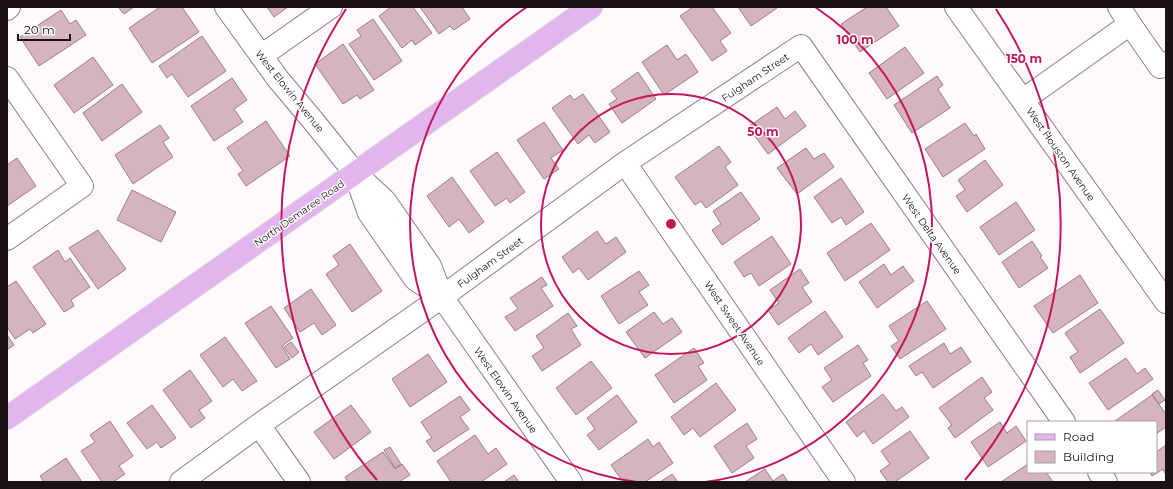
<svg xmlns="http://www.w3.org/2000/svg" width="1173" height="489" font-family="Montserrat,sans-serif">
  <rect width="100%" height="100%" fill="#fff9fd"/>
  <path fill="#d6b4be" stroke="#9c7d87" d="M118,7H134L124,14Z
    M160,7H182L199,32L152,63L129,28Z
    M267,7H288L274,17Z
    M391,7H413L432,33L415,45L412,40L402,48L379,16Z
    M420,7H462L470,19L454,30L450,26L439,34Z
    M693,7H712L731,33L720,41L727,51L712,61L680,16Z
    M738,7H777V8L751,26Z
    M867,7H886L899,26L860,52L841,24Z
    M61,10L70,24L76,20L86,35L39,66L20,37Z
    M373,19L402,61L374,80L349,44L361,36L357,30Z
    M202,36L226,71L188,97L172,74L167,78L159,66Z
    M343,44L374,90L360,99L357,95L343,104L315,64Z
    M667,45L677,60L686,54L698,72L664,95L642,62Z
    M905,47L924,73L887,99L869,73Z
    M93,57L113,85L74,113L54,85Z
    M638,72L656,99L622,123L609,104L617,99L611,91Z
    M937,76L943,85L938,89L950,108L912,133L894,105Z
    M232,78L247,100L234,109L243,122L214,141L191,106Z
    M122,84L142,112L102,141L83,113Z
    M583,94L610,132L595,143L589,135L578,144L552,108L570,95L574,100Z
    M777,107L785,119L795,111L806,126L768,154L748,127Z
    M266,121L290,156L246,186L238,174L243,171L227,148Z
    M544,122L563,150L551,158L559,169L544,179L517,140Z
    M965,123L974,136L976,134L985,149L943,177L925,149Z
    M160,125L169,138L163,142L173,157L133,184L115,155Z
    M719,146L731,162L725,167L738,185L706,208L701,201L695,205L675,177Z
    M806,148L814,159L824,153L834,167L797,194L777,168Z
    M497,152L525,192L510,203L507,198L495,206L470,171Z
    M17,158L36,186L7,206V165Z
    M985,160L1003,185L967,212L956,196L965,190L958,180Z
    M452,177L484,222L469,233L459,219L449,227L427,196Z
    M841,178L864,212L846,225L841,217L832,223L814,197Z
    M132,190L176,212L161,242L117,220Z
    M741,192L760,219L722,245L712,230L721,224L713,211Z
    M1016,202L1035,230L999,255L980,227Z
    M871,223L890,250L845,281L827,253Z
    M98,230L126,269L98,289L69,248Z
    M597,231L606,244L616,237L626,252L588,280L579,268L573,273L562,257Z
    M772,236L791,264L759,286L751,273L744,277L734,262Z
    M1032,241L1042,256L1040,257L1048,268L1019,288L1002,262Z
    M350,244L382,291L352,312L326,274L339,265L333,256Z
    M58,250L65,262L70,258L90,287L71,300L74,306L64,312L33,267Z
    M884,264L891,275L903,266L914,281L877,308L859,282Z
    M800,269L809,283L802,287L812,302L778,325L768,310L779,303L770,290Z
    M639,271L649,285L639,292L648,305L619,324L601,296Z
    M1080,275L1098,303L1053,333L1034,306Z
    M542,277L547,285L541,288L553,306L515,331L505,317L518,309L510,298Z
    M16,281L46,324L33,333L30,329L15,339L7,327V287Z
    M311,289L336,325L322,335L314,323L300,332L284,308Z
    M927,301L946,329L900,359L891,346L899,341L889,326Z
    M271,306L293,338L282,346L290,359L276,368L245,323Z
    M1100,309L1124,343L1080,373L1070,357L1078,352L1065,333Z
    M825,311L843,337L818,355L811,344L799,353L788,338Z
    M654,312L663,324L672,318L682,332L645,358L626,332Z
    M568,313L577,326L571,329L581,345L542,371L532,356L544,348L536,336Z
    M7,335L14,345L7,350Z
    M225,337L257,381L242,391L233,379L223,387L200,355Z
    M291,342L299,352L292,358L284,347Z
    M944,343L950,354L961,347L971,362L933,388L922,372L916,376L909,366Z
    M858,345L868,360L863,363L871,376L833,402L822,387L832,380L824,368Z
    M694,348L704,363L698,366L707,380L674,403L655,375Z
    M428,354L447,382L410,407L392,379Z
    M1126,358L1137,374L1145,368L1153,379L1108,410L1089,383Z
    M591,361L612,388L576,415L556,388Z
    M190,370L212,401L199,410L205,418L191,428L163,390Z
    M982,377L992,392L984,398L993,410L955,438L948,428L952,425L939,408Z
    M716,383L736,410L700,437L693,428L684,435L671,417Z
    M1158,390L1165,400L1159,404L1152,394Z
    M883,394L896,411L902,407L909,417L873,444L864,431L857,437L846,422Z
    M617,395L637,422L599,450L587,435L595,429L587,418Z
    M1152,395L1166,414V427L1156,434V422H1116L1115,421Z
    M460,396L470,410L460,417L469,429L434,452L426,441L432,438L421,422Z
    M152,405L176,438L161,448L157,442L147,449L127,423Z
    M351,405L371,432L334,459L314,432Z
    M110,421L133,456L119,466L125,474L113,482H102L81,451L95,442L90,435Z
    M1000,422L1007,433L1016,426L1026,441L988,467L971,442Z
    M747,423L757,439L746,446L754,458L732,473L714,446Z
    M910,431L929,458L895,482H888L880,471L890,464L881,451Z
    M475,435L488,454L496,448L507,464L481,482H451L437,461Z
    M648,439L653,447L659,442L673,463L645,482H623L611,465Z
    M1166,445V475L1163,469L1152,476L1150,472H1156V452Z
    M390,447L401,464L395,468L384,450Z
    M383,452L395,469L402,464L410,475L399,482H348L345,477Z
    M66,458L82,482H44L40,476Z
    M1028,464V472H1046L1053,482H1001Z
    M765,469L773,481L783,474L788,482H745Z
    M672,474L678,482H660Z
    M514,475L519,482H504Z"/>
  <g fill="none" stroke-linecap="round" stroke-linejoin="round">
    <g stroke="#92788a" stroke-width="24">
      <path id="minor" d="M226,7L278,79L315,123L355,173L385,201L430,266L442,297L571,482
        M956,7L1166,302
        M1119,7L1130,24
        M7,9L9,7
        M261,56L331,7
        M7,78L82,186L7,239
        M1023,100L1130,24L1160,67L1166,63
        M625,163L844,482
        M356,176L369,213L415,279L442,297
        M259,425L299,482
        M1099,472L1106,482
        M181,482L259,425L442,297L625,163L801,46L1064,422"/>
    </g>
    <g stroke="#d6d4d5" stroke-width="24">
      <path id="major" d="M7,418L591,7"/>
    </g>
    <use href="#minor" stroke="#fff" stroke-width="22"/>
    <use href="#major" stroke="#e3b5ee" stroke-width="22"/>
  </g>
  <g fill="none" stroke="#c2185b" stroke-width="2">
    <circle cx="671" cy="224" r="130"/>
    <path d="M637 482A260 260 0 0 1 527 7M815 7A260 260 0 0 1 705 482"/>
    <path d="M377 480A390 390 0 0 1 346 9M996 9A390 390 0 0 1 965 480"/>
  </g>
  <g text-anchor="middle" stroke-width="3" stroke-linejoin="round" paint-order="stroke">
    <g font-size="10" fill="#1b1218" stroke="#fff">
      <text transform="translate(755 77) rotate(-34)" y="4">Fulgham Street</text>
      <text transform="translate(290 91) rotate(51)" y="4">West Elowin Avenue</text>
      <text transform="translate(1061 154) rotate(55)" y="4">West Houston Avenue</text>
      <text transform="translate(299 213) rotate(-35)" y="4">North Demaree Road</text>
      <text transform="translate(932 234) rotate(55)" y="4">West Delta Avenue</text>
      <text transform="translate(490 262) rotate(-36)" y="4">Fulgham Street</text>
      <text transform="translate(735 323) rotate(56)" y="4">West Sweet Avenue</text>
      <text transform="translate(506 390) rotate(55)" y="4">West Elowin Avenue</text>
    </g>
  </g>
  <circle cx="671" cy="224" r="6" fill="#c2185b" stroke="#fff" stroke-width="2"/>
  <g font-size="12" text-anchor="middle" font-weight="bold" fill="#c2185b" stroke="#fff" stroke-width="3" stroke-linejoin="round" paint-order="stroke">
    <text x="855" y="44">100 m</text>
    <text x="1024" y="63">150 m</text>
    <text x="763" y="136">50 m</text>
  </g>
  <rect width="1173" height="489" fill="none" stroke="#1b1218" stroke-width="16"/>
  <rect x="1027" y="421" width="130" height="52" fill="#ffffff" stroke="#a4a0a3"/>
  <rect x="1035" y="434" width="20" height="6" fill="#e3b5ee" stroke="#a4a0a3"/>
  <text x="1063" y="441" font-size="12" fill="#1b1218">Road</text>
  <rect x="1035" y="451" width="20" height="12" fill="#d6b4be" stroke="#a4a0a3"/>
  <text x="1063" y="461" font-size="12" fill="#1b1218">Building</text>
  <path d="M18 34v6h52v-6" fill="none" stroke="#1b1218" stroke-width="2"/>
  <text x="24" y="34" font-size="12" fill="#1b1218" stroke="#ffffff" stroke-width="3" paint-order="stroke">20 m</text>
</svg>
